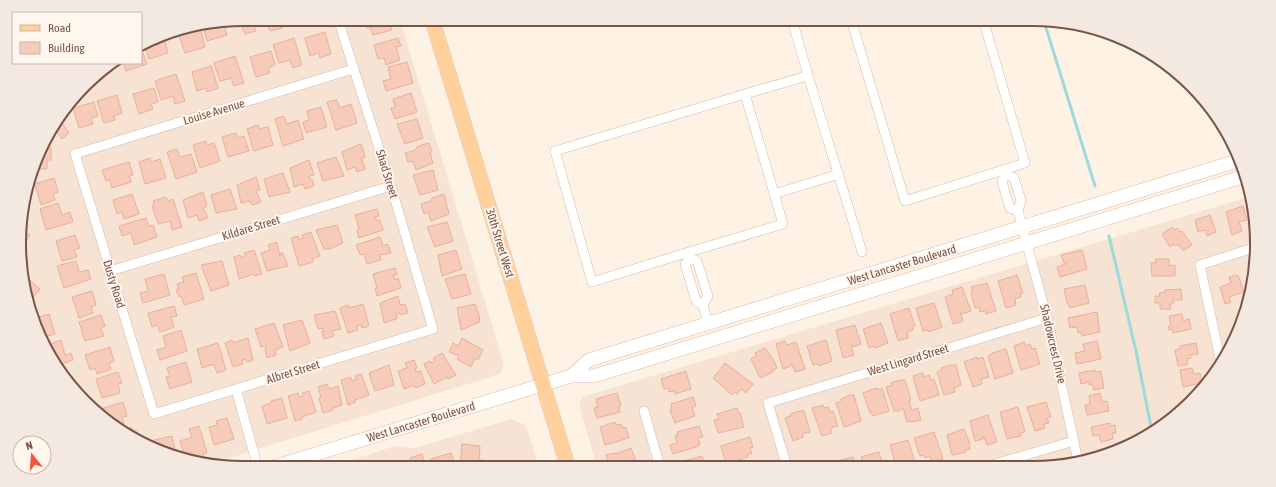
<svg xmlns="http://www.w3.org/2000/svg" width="1276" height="487" font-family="'Asap Condensed',sans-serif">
  <rect width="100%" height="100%" fill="#fef2e5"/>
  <path fill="#f7e3d3" d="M244,19H400L504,365L500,374L210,464L185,460L107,422L57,368L23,288L21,214L49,131L96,75L116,63H141V48L171,31Z
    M1249,197L1255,214L1249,302L1227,356L1181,412L1132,445L1062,466L597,467L579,405L582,397Z
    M512,419L526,426L539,467L327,468L395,446L415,448Z"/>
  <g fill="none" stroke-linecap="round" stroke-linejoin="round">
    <path stroke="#9ddadd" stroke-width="3" d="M1044,21L1095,186
      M1109,236L1136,351L1152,432"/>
  </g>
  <path fill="#f6cbba" stroke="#ebaf99" d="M244,19H261L263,23L254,26L256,31L245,34L239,20Z
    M265,19H288L289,21L281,24L282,28L270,31Z
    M364,19H393L395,23L390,25L392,30L373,35L370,27L367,28Z
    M223,22L227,35L207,41L203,26Z
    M187,28L188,32L200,28L205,47L185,53L177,30Z
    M325,32L331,54L320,58L319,53L310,56L305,38Z
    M163,36L168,53L149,59L145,46Z
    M294,38L302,65L293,68L290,60L279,63L273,45Z
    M398,38L401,46L396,47L400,60L386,65L384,58L378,59L374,45Z
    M141,48L147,64L126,71L123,63H141Z
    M271,51L275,65L268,68L270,73L256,77L250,57Z
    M235,56L244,83L234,86L231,78L220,81L214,63Z
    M407,62L413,83L386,91L383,81L391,79L388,67Z
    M211,66L218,88L207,92L206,88L197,91L192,72Z
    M109,67L110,70L96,75Z
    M176,74L185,101L175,104L173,96L161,100L155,81Z
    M154,88L158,102L151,104L153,109L139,114L133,94Z
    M411,93L417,112L395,119L391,108L395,107L393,99Z
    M117,95L122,113L114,116L115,120L104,123L97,101Z
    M337,100L340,108L351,104L357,123L336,130L327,102Z
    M94,102L98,116L91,118L93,124L79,128L73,108Z
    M321,107L327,127L306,133L303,122L309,120L307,111Z
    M284,116L287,124L298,120L304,139L283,146L275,119Z
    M59,119L69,133L62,139L56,131L47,138L49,131Z
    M417,119L423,138L405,144L397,124Z
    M258,125L259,129L268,127L273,145L254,151L247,129Z
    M236,133L238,138L244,136L249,151L228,157L222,137Z
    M206,141L207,145L214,143L220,161L200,168L193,145Z
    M429,143L432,152L430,153L433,163L416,170L413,161L408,162L405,153L416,150V148L418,146Z
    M361,144L365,155L364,158H361L366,169L357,172L355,167L347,170L342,152Z
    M43,148H51V160H47V169H36Z
    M177,149L180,157L191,154L197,172L176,179L167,152Z
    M336,157L344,176L323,181L317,163Z
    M150,158L151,162L160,159L166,178L145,184L139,162Z
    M309,160L314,175L309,176L310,179H312L314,186L305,189L303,184L294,187L290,168Z
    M129,162L133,175L129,176L131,182L112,188L110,180L106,181L102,170Z
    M433,170L438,190L420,195L413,175Z
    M283,173L290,192L269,197L264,179Z
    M256,177L260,190L256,191L261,202L252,205L250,201L241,203L237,185Z
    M54,178L58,192L53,194L55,200L41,205L35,184Z
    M230,189L237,209L216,213L211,195Z
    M203,192L207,206L203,208L204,211H205L208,218L199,221L197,215L188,218L183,200Z
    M132,194L139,214L124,219L122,212L117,214L113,200Z
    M444,194L449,214L431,221L428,212L424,214L421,204L431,201L432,198Z
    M166,197L168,201L173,199L182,227L172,230L170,221L158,224L152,206L154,205L153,201Z
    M58,203L62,215L70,212L73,222L46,230L40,209Z
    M1243,206L1247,220L1239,222L1242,231L1232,235L1226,212Z
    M377,209L379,216L375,217L377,221L380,220L383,230L359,238L357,230L359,229L355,215Z
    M1210,215L1216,232L1207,236L1205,230L1198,232L1195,220Z
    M146,218L149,226L153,225L157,237L134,245L131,233L122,236L119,226Z
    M447,222L453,241L435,247L427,227Z
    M337,225L343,243L330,249H324L316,230Z
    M1172,227L1174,230L1177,228L1180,232L1182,231L1192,245L1183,251L1178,244L1176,246L1174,244L1170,247L1162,234Z
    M21,230L30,235L22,247Z
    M311,232L320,256L312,259L313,262L299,266L291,238L298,236L299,240L303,238L302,235Z
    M75,235L80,248L74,250L77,257L62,261L56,241Z
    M380,237L383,246L388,244L391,253L380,255L381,260L367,264L364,254L360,255L356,245Z
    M277,242L280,256L281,253H283L288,266L267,271L261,253L270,250L268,245Z
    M254,250L262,274L254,276V274L239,279L234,257L240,255L241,258L245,256L244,253Z
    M456,250L462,269L442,276L438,255Z
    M1082,250L1087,269L1060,277L1057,267L1066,264V263H1064L1061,255Z
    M1156,259H1169V266L1175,265V276H1152L1151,263H1156Z
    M76,261L79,272L88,270L91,279L64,288L57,266Z
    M222,261L229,285L211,291L201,265Z
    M395,268L397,274L393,275L395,280L398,278L401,288L377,296L375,289L377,288L373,274Z
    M196,273L204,299L184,305L181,296L179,297L176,290L179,289L177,284L184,282L182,277Z
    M164,274L170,295L143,303L140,293L148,291L145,279Z
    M465,274L471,294L452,299L445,279Z
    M1017,275L1023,293L1020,294L1021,297L1015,299L1016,305L1006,308L998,281Z
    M1238,275L1244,292L1229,297L1231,302L1225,304L1220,287L1231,283L1229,277Z
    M27,278L40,289L32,299L35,302L31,306L23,288V282Z
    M987,283L996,311L986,314L985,311L980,312L979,307L975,308L971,293L973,292L971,287Z
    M1085,285L1089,303L1070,308L1068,303H1067L1064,289Z
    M962,287L971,311L962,314V312H960L963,321L953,324L945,297L953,294L952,290Z
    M1181,289L1182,300H1173L1174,303H1170L1171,309H1160V303H1155V296H1160L1159,293L1165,292V290Z
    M92,291L96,305L91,307L93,313L79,318L72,297Z
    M398,296L400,305L405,304L408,313L401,315L400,313L395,315L397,316L396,319L384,323L380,303Z
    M934,303L942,327L929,332V330L923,331L916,308Z
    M363,304L369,326L362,328L361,325L357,326L358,330L348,333L340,308L348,305L349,308Z
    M475,304L480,318H479L480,322L461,330L457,308Z
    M174,306L177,316L171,317L174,327L160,332L157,325L152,327L148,313Z
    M909,308L915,326L912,327L913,330L907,332L908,338L898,341L890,314Z
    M335,311L341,329L332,331L334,336L324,339L322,331H324L323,328L318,329L314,315Z
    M1097,312L1100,332L1082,336L1081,332L1078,333L1077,327L1070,328L1068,318Z
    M49,314L55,334L44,337L36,318Z
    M1182,314L1183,321L1189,319L1191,329L1173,333L1172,329L1169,330L1168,326H1171L1169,316Z
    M101,315L105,326L101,328L104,336L85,341L79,322Z
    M302,320L310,343L290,351L283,325Z
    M274,323L283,347L275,350L276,355L267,358L265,350L266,349L265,346L261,347L255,329Z
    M881,323L888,343L875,348L874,346L869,348L863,329Z
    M855,325L861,344L853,347V345L851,346L854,355L843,358L836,330Z
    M181,330L187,351L160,360L157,350L166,347L163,336Z
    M248,338L253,360L247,362L246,359L242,360L243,364L233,367L225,343L232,340L233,343Z
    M462,338L483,350L478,360L475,358L471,367L457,359L459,355L457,354L456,355L449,352L453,343L458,346Z
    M61,340L65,355L71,353L73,360L56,366L47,345Z
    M826,340L832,361L819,366V364L813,365L807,346Z
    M785,341L787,345L796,342L805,369L795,372L792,364H791V366L783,369L776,344Z
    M1097,341L1101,359L1077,364L1075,353L1085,351L1083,344Z
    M1024,342L1025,346L1030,344L1032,349L1035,348L1040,364L1021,370L1014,346Z
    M218,343L226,370L217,373L214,364L202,368L197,349Z
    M1196,343L1198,354L1190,355L1191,358L1187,359L1188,364L1178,366L1175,350L1180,349V346Z
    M110,347L114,361L109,363L111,369L97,374L95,368L90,370L85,355Z
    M765,348L773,359L777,368L772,371L773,372L760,378L751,359L756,356L755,353Z
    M1006,349L1013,373L995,379L988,356L992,354V353Z
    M442,353L456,375L448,379L447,377L434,384L424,364L430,361L431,363L435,361L433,358Z
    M977,357V359L983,357L989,377L981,379L982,384L973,387L964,362Z
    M414,360L417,368L415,369L416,372L421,371L425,384L415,388L414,385L404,389L398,371L407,368L405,363Z
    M186,362L192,382L170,389L166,377L170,376L167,368Z
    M725,363L753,384L746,393L741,389L737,394L735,392L732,395L713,378Z
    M389,365L394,385L375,391L369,373Z
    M951,365H956L961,385L954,388L955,392L944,395L937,372L942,370L941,368Z
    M1192,368L1194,374L1200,373L1202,383L1183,387L1180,370Z
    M1095,370L1096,372L1101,371L1104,388L1094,390L1092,384L1089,385V382L1081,384L1079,373Z
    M686,371L691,389L675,394L674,391L669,392L668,388L664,389L661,379Z
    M118,372L122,383L118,384L120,393L102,398L96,379Z
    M923,373L924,377L929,375L931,380L934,379L939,395L920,401L913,376Z
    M361,374L369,395L355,400V402L348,405L341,380L351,377L352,381L356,379L355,376Z
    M900,380H905L911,400L909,401L912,410L918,408L921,420L913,422L912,421L907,422L903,408L899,411H894L886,387L892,385L891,383Z
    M327,384L329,389L338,386L342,405L333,408V410L323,413L319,398L321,397L318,387Z
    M876,388L877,390L882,388L889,411L873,416L870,413L863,393Z
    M309,391L316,412L302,417V419L295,421L288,396L298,393L299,397L303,396L302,393Z
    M617,393L621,406H619L620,412L597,418L594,408L598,407L596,399Z
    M1100,393L1102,402L1107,401L1109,411L1087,415L1085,405L1090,404L1089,396Z
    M850,395H854L861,421L844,427L836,403L841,401V399Z
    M693,397L696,406L692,407L695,416L675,423L670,410H672L671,404Z
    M282,398L287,418L267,424L262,406L271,403V401Z
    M1191,400L1184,408L1183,401Z
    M123,402L127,416L122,417L124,424L118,426V427L107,422L99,414L98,410Z
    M1046,402L1051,417L1047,418L1049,423L1044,424L1045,428L1035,431L1027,407Z
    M823,405L824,408L828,407L830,412L833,411L838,426L830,428L832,433L822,436L812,408Z
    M1018,407L1025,432L1020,433L1021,436L1007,439L1000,412Z
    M737,408L738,413H740L744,427L718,433L714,420L719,419L717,414Z
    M800,411H804L810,432L802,434L803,437L793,441L785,418L791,416L790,414Z
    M988,415L997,442L987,445L984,437H983V439L975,441L970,421Z
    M227,418L234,439L214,445L209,427L217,425L216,421Z
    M615,422L616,425L621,424L623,428L626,427L629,438L605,445L600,427Z
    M1110,423V426L1115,425L1116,433H1112L1113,439L1101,442L1099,435L1093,436L1091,427Z
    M199,426L207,453L203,454L204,459L196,462L194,461L193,458L186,460L180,441L192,437L189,429Z
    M699,426L703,437L698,438L700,444H698L699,446L673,454L670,445L677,443L675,436L678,435L677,432Z
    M130,427L138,433L145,441L127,432Z
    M964,429L970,444L969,445L970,449L965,450L966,452L952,455L947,435Z
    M934,432L943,459L932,463L930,456L925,458L923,455L920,456L914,438Z
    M172,436L176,456L155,445L154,440Z
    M750,437L753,447L750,448L752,453L747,455L748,457L726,464L721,446Z
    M908,440L916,465L896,466L890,445Z
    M462,444L480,446L479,460H483V467H460Z
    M631,448L636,461H634L636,467H610L606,455L615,453V454Z
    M879,452L883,466L864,467L861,457Z
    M451,453L456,467L437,468L435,463L432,464L431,459Z
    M422,454L426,468H402L401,466L411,463L410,458Z
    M702,456L706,467H677L676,463Z
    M853,457L856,467H836L834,462Z
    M516,462L522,467H510Z
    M755,464V465L759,464L760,467H749Z"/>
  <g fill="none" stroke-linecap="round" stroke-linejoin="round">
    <g stroke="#d4baad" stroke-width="10">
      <path id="street" d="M338,19L391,186L433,329L154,414L75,154L353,69
        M792,19C813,97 839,174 862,252
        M851,19L905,201L1025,163L983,19
        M745,94L807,76
        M774,194L839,174
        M1018,211L1010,208L1002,182L1005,174L1014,178L1021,200L1018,211L1047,318L1078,461
        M689,252L592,282L555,151L745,94L783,224L689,252L690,258
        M110,271L391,186
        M703,305L696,301L685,264L690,258L697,261L708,296L703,305L708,324
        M1221,363L1200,265L1253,248
        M236,389L258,468
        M644,411L660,467
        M988,466L1074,441
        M787,467L768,403L1047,318"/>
    </g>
    <g stroke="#dabbac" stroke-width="14">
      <path id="secondary" d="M571,376L589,360L1237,161
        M270,468L571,376H594L1242,177"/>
    </g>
    <g stroke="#dacfcb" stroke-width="16">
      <path id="primary" d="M432,19L568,467"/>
    </g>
    <use href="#street" stroke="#fff" stroke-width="9"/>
    <use href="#secondary" stroke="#fff" stroke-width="13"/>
    <use href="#primary" stroke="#ffcf9c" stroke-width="15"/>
  </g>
  <g text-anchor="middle" stroke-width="4" stroke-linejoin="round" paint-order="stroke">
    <g font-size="12" fill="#7a5447" stroke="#fff6ee">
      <text transform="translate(214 112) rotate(-17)" y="4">Louise Avenue</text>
      <text transform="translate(387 174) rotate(73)" y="4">Shad Street</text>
      <text transform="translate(251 228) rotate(-17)" y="4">Kildare Street</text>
      <text transform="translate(500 243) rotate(73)" y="4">30th Street West</text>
      <text transform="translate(902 265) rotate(-17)" y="4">West Lancaster Boulevard</text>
      <text transform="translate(114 284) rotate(73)" y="4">Dusty Road</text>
      <text transform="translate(1053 344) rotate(77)" y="4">Shadowcrest Drive</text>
      <text transform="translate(908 360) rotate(-17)" y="4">West Lingard Street</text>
      <text transform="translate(293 372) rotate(-17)" y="4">Albret Street</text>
      <text transform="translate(421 422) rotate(-17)" y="4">West Lancaster Boulevard</text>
    </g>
  </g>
  <path d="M0 0H1276V487H0ZM243 26H1033A217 217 0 0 1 1250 243V244A217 217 0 0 1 1033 461H243A217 217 0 0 1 26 244V243A217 217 0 0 1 243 26Z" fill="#f4e9e1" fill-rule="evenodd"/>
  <path fill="none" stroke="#7a5447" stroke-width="2" d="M243 26H1033A217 217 0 0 1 1250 243V244A217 217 0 0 1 1033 461H243A217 217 0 0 1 26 244V243A217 217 0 0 1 243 26Z"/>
  <rect x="12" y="12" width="130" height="52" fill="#fff6ee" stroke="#cab5ab"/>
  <rect x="20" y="25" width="20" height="6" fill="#ffcf9c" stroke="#cab5ab"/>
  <text x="48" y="32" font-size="12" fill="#7a5447">Road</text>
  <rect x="20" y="42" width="20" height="12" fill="#f6cbba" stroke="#cab5ab"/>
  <text x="48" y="52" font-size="12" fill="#7a5447">Building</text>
  <g transform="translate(32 455) rotate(343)"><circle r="19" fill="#fff6ee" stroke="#cab5ab"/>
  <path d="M0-3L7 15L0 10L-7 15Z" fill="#f35340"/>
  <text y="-6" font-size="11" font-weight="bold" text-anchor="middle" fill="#7a5447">N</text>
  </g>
</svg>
